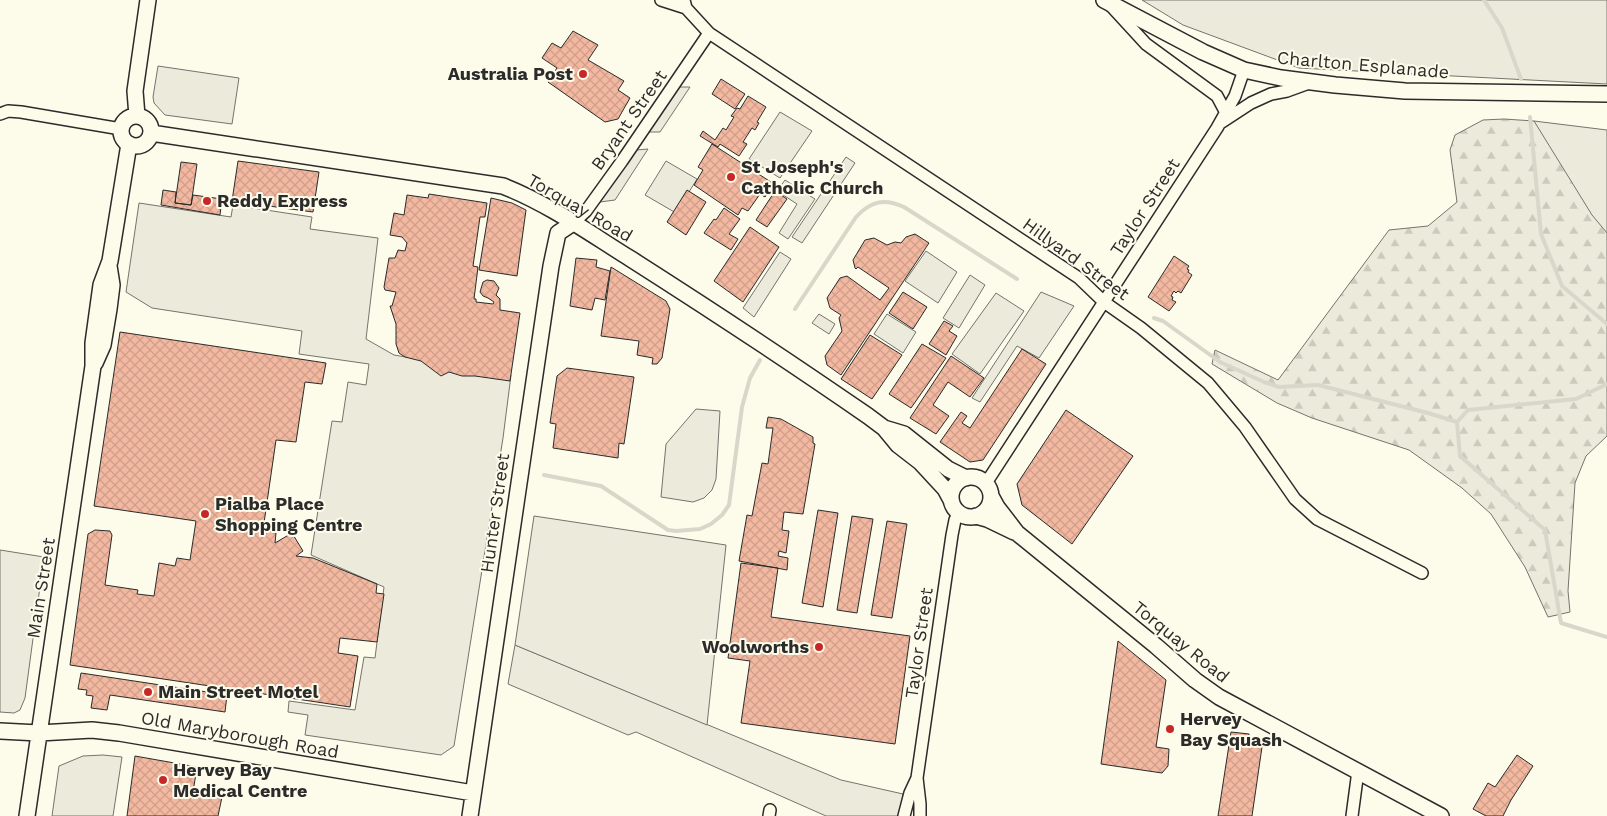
<svg xmlns="http://www.w3.org/2000/svg" width="1607" height="816" font-family="'Work Sans',sans-serif">
  <defs>
    <pattern id="forest-firs" width="22" height="20" patternUnits="userSpaceOnUse" patternTransform="scale(1.25)"><rect width="22" height="20" fill="#ecebdb"/><path d="M5 1l3.5 6h-7zM16 11l3.5 6h-7z" fill="#cbcabc"/></pattern>
    <pattern id="building-cross-hatch" width="8" height="8" patternUnits="userSpaceOnUse" patternTransform="scale(1.25)"><rect width="8" height="8" fill="#f2b8a0"/><path d="M0 0l8 8M0 8l8-8" fill="none" stroke="#d09e8a"/></pattern>
  </defs>
  <rect width="100%" height="100%" fill="#fdfbea"/>
  <path fill="url(#forest-firs)" stroke="#74746e" d="M1504,119L1534,121L1576,158L1607,223V436L1586,456L1575,483L1568,591L1570,612L1548,617L1525,567L1491,514L1462,488L1409,450L1312,418L1277,403L1212,364L1215,350L1278,380L1389,230L1428,226L1457,202L1450,150L1455,135L1483,120Z"/>
  <path fill="#ecebdb" stroke="#74746e" d="M1142,0H1607V84L1299,68L1183,25Z
    M1534,121L1607,130V233L1592,215Z
    M696,409L720,411L716,479L712,490L704,498L693,502L661,497L666,444Z
    M0,550L44,557L25,698L20,710L14,713L0,712Z
    M515,645L841,780L903,794L900,816H826L636,732L628,735L508,684Z"/>
  <path fill="#eceadb" stroke="#74746e" d="M158,66L239,78L232,124L165,115L154,103L153,97Z
    M679,87H690L660,132H649Z
    M780,112L812,131L780,178L749,159Z
    M648,149L615,200L600,202L636,150Z
    M846,157L855,163L802,243L792,237Z
    M666,161L697,179L676,213L645,195Z
    M785,180L815,199L788,239L779,233L797,204L777,191Z
    M139,203L231,217L233,205L312,217L310,229L378,238L366,339L394,355L511,375L503,438L454,746L441,755L305,735L308,715L288,712L289,701L355,710L364,657L375,658L384,587L311,555L332,421L342,422L348,382L366,385L369,364L299,354L302,331L152,308L126,292Z
    M926,251L957,272L938,303L905,281Z
    M780,252L791,259L754,317L743,308Z
    M970,275L985,285L959,328L943,318Z
    M1041,292L1074,306L1039,358L1017,346L980,402L972,398Z
    M996,293L1024,311L980,374L952,354Z
    M819,314L835,324L829,334L812,323Z
    M887,314L916,332L903,353L874,334Z
    M534,516L726,545L707,725L515,645Z
    M103,755L122,757L113,816H52L59,766L83,756Z"/>
  <g fill="none" stroke-linecap="round" stroke-linejoin="round">
    <path stroke="#d8d7c9" stroke-width="4" d="M1484,0L1502,28L1521,79
      M1530,117L1541,234L1562,286L1607,324
      M795,309L856,217C871,201 884,198 904,207L1017,279
      M1154,318L1163,321L1220,362L1264,382L1279,387L1318,385L1428,413L1457,422
      M1607,384L1576,399L1468,410L1457,422L1460,456L1545,530L1561,623L1607,637
      M544,475L601,486L668,530L676,531L700,529L711,524L722,515L729,505L742,407L750,378L760,360"/>
  </g>
  <path fill="url(#building-cross-hatch)" stroke="#2b2b2b" d="M573,31L598,45L588,60L624,81L618,90L630,98L618,119L605,122L548,82L557,68L542,58L552,43L561,48Z
    M721,79L745,94L735,109L712,94Z
    M748,96L766,107L757,122L759,123L755,130L752,128L743,142L747,144L739,156L720,144L718,147L700,136L703,131L715,140L723,128L726,130L734,117L731,116L737,108L740,109Z
    M712,144L774,184L765,197L760,194L748,211L742,208L738,215L694,185L703,170L698,167Z
    M238,161L319,172L313,212L232,201Z
    M181,162L197,164L191,205L175,203Z
    M163,190L176,192L175,203L191,205L193,195L222,199L220,215L161,205Z
    M687,190L706,202L686,235L667,222Z
    M775,191L787,199L767,227L756,220Z
    M429,194L487,203L485,217H480L473,266L478,267L474,299H476V302L493,304L494,302L488,298L483,296L480,292L483,282L487,280L494,281L499,288L496,295L500,299V310L520,313L510,381L475,376H462L449,372L441,376L421,361L405,357L399,353L396,344V324L390,306H392L396,292L385,290L384,287L389,258H395L398,250L405,251L407,243L402,237L390,235L394,213L404,215L407,195L428,198Z
    M491,198L512,203L526,210L517,276L479,270Z
    M724,208L740,219L729,234L738,239L731,250L704,233L714,219L716,220Z
    M750,227L779,247L743,302L714,281Z
    M915,234L929,243L841,375L827,365L825,356L842,331L839,318L841,315L830,308L827,298L840,278L847,276L880,300L889,288L858,267L856,269L855,268L853,260L865,240L874,238L887,245L895,242L901,243L906,237Z
    M1174,256L1189,266L1187,269L1189,270L1188,272L1192,275L1181,293L1178,291L1176,293L1174,291L1171,296L1173,297L1172,300L1176,302L1169,311L1148,297Z
    M576,258L597,260L596,267L610,271L605,300L595,298L592,310L570,306Z
    M611,267L666,301L670,309L662,358L657,364H652L653,358L637,355L639,341L601,336Z
    M903,292L927,307L913,329L889,313Z
    M944,321L953,326L949,331L957,336L946,355L929,344Z
    M120,332L326,363L322,384L305,382L296,442L276,440L263,530L276,533L275,543L292,533L303,551L296,556L313,558L377,584L376,593L384,594L377,642L340,638L338,653L358,656L350,707L70,665L88,534L95,530L110,531L112,535L105,585L138,590L137,594L154,596L159,563L175,566L177,558L190,560L196,521L94,506Z
    M870,335L902,355L872,399L841,379Z
    M922,344L946,358L911,408L889,394Z
    M1022,349L1046,364L983,460L970,462L940,442L961,412L967,416L962,423L970,428Z
    M951,356L984,378L970,397L948,382L933,405L949,416L936,434L910,418Z
    M567,368L634,377L624,444L619,443L618,458L553,448L556,424L550,423L557,376Z
    M1066,410L1133,456L1072,544L1022,505L1017,484Z
    M768,417L781,419L813,437V443L815,444L803,514L784,512L782,530L789,531L786,553L779,551L778,556L788,558L787,570L739,561L747,515L752,516L762,463L768,464L773,428H766Z
    M818,510L838,513L823,607L802,603Z
    M852,516L873,519L857,613L837,610Z
    M887,521L907,524L892,618L871,615Z
    M741,563L778,568L771,617L910,636L895,744L741,723L750,661L728,658Z
    M1118,641L1166,680L1156,747L1169,749L1168,766L1162,773L1101,764Z
    M81,673L227,695L225,712L110,695L107,710L91,708L93,696L86,695L87,690L78,689Z
    M1231,732L1249,734V738L1263,740L1252,816H1218Z
    M1517,755L1533,766L1511,800L1503,816H1486L1473,809L1488,783L1495,787Z
    M135,756L197,767L193,792L222,797L218,816H127Z"/>
  <g fill="none" stroke-linecap="round" stroke-linejoin="round">
    <g stroke="#2b2b2b" stroke-width="14">
      <path id="minor" d="M661,0L686,8
        M684,0L686,8L709,33L1079,278L1104,302L1141,328L1208,383L1245,427L1295,499L1317,519L1422,573
        M1112,7L1146,44L1217,96L1226,113
        M0,114L8,111L21,112L121,129
        M1222,122L1251,103L1271,94L1287,91L1309,83
        M573,223L586,211L622,161L709,33
        M984,482L990,477L1217,128L1235,96L1244,70
        M769,816L770,810
        M904,816L910,793L917,778
        M920,816V804L917,778L952,535L955,520L959,513
        M1352,816L1358,771"/>
    </g>
    <g stroke="#2b2b2b" stroke-width="18">
      <path id="tertiary" d="M1104,0L1203,52L1244,70L1281,78L1335,85L1405,91L1607,94
        M121 131a15 15 0 1 1 30 0a15 15 0 1 1-30 0Z
        M137,116L135,91L148,0
        M151,133L503,186C549,204 589,233 631,259C711,310 790,362 868,416L884,428L898,445L920,462L945,489L951,500
        M95,363L103,345L109,309L112,285L109,266
        M884,428L904,434L948,469L966,478
        M951 497a20 20 0 1 1 40 0a20 20 0 1 1-40 0Z
        M991,496L997,507L1017,533L1156,646L1195,680L1219,697L1441,816
        M976,516L987,519L1014,532
        M0,731L39,733L92,730L119,733L473,793
        M27,816L93,366V343L101,285L110,261L129,144
        M470,816L551,266L558,233L573,223"/>
    </g>
    <use href="#minor" stroke="#fdfbea" stroke-width="11"/>
    <use href="#tertiary" stroke="#fdfbea" stroke-width="15"/>
  </g>
  <g fill="#c62828" stroke="#fdfbea" stroke-width="2">
    <circle cx="583" cy="74" r="5"/>
    <circle cx="731" cy="177" r="5"/>
    <circle cx="207" cy="201" r="5"/>
    <circle cx="205" cy="514" r="5"/>
    <circle cx="819" cy="647" r="5"/>
    <circle cx="148" cy="692" r="5"/>
    <circle cx="1170" cy="729" r="5"/>
    <circle cx="163" cy="780" r="5"/>
  </g>
  <g text-anchor="middle" stroke-width="4" stroke-linejoin="round" paint-order="stroke">
    <g font-size="18" fill="#2b2b2b" stroke="#fdfbea">
      <text transform="translate(1363 65) rotate(5)" y="6">Charlton Esplanade</text>
      <text transform="translate(629 120) rotate(-55)" y="6">Bryant Street</text>
      <text transform="translate(1145 207) rotate(-57)" y="6">Taylor Street</text>
      <text transform="translate(580 208) rotate(30)" y="6">Torquay Road</text>
      <text transform="translate(1076 259) rotate(36)" y="6">Hillyard Street</text>
      <text transform="translate(495 513) rotate(-82)" y="6">Hunter Street</text>
      <text transform="translate(41 588) rotate(-81)" y="6">Main Street</text>
      <text transform="translate(1181 642) rotate(39)" y="6">Torquay Road</text>
      <text transform="translate(919 643) rotate(-82)" y="6">Taylor Street</text>
      <text transform="translate(240 735) rotate(10)" y="6">Old Maryborough Road</text>
    </g>
    <g font-size="18" font-weight="bold" fill="#2b2b2b" stroke="#fdfbea" text-anchor="start">
      <text x="573" y="80" text-anchor="end">Australia Post</text>
      <text x="741" y="173">St Joseph's<tspan x="741" dy="21">Catholic Church</tspan></text>
      <text x="217" y="207">Reddy Express</text>
      <text x="215" y="510">Pialba Place<tspan x="215" dy="21">Shopping Centre</tspan></text>
      <text x="809" y="653" text-anchor="end">Woolworths</text>
      <text x="158" y="698">Main Street Motel</text>
      <text x="1180" y="725">Hervey<tspan x="1180" dy="21">Bay Squash</tspan></text>
      <text x="173" y="776">Hervey Bay<tspan x="173" dy="21">Medical Centre</tspan></text>
    </g>
  </g>
</svg>
